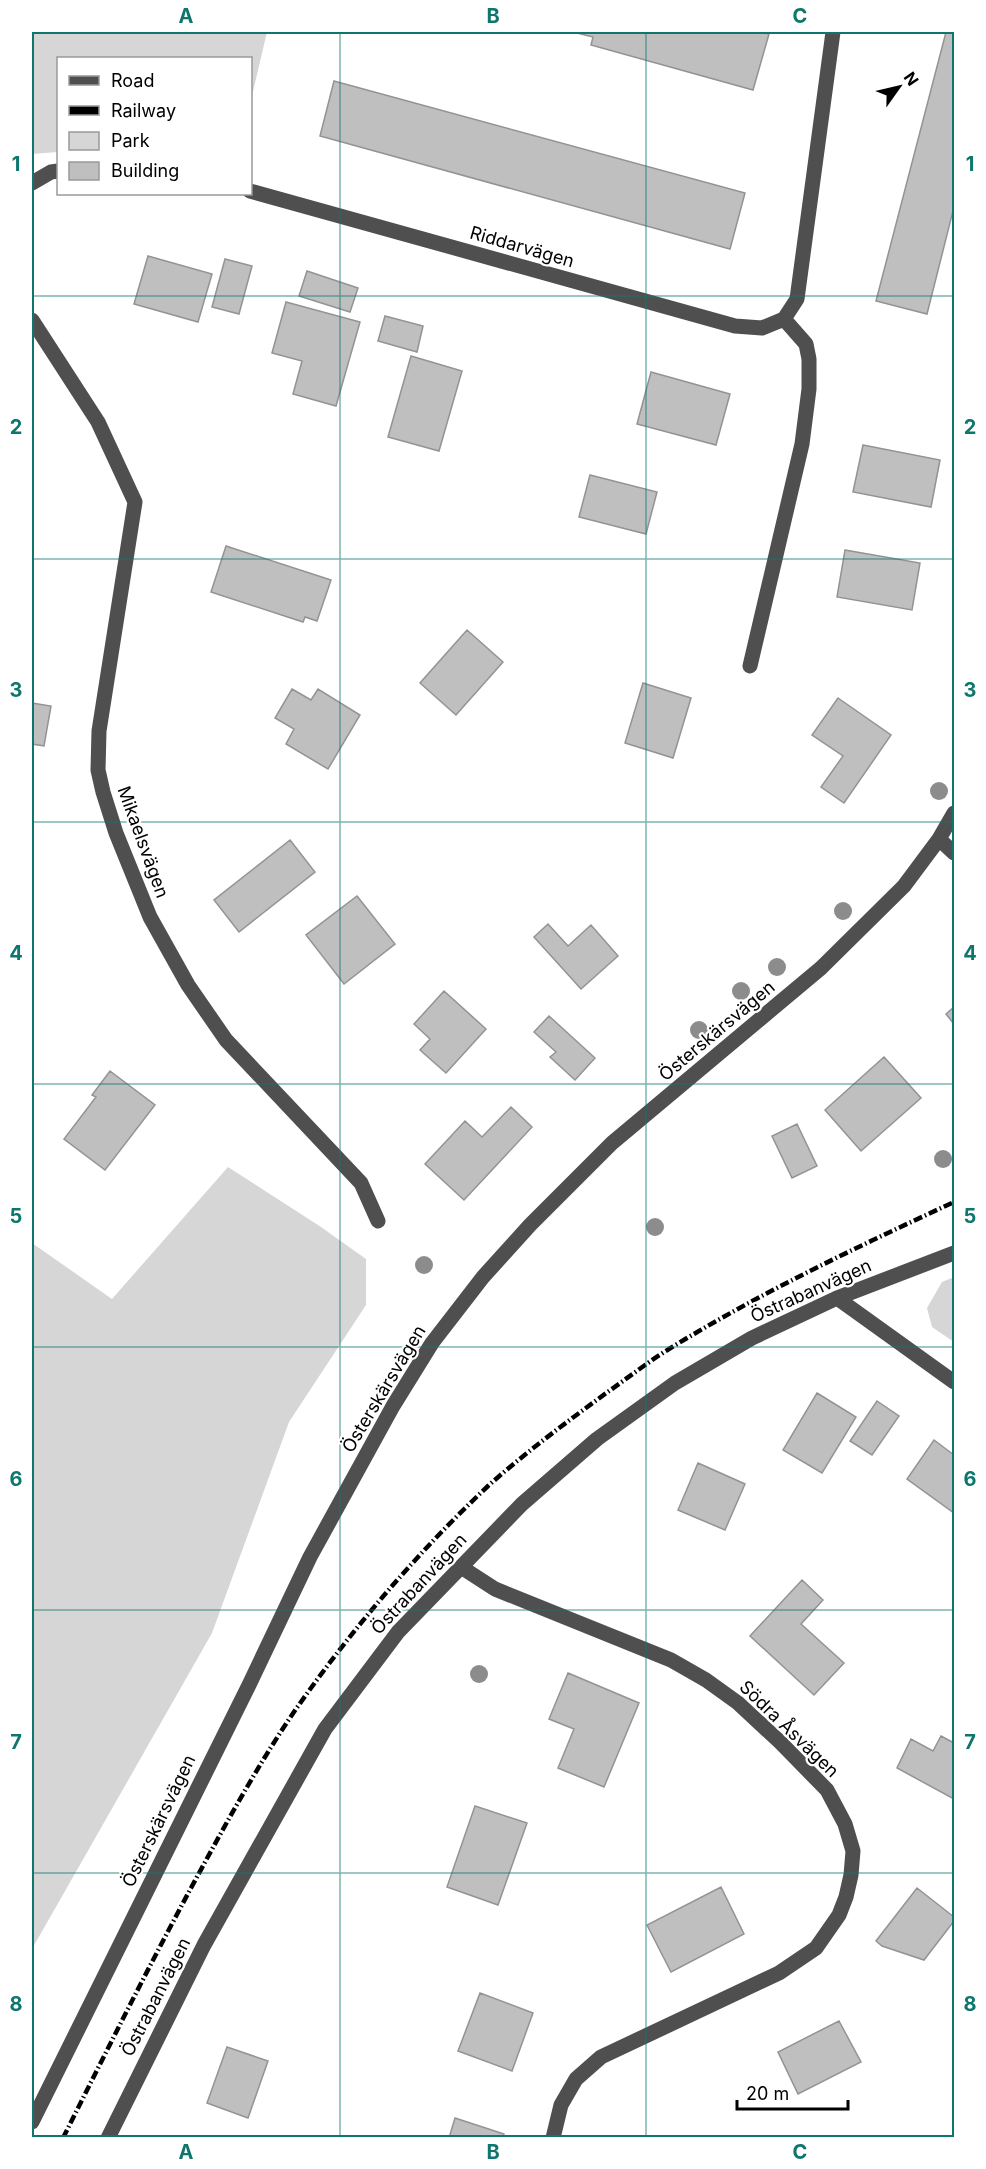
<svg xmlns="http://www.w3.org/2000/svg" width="986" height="2169" font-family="Inter,sans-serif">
  <rect width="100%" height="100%" fill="#fff"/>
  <path fill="#d6d6d6" d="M32,32H267L251,100L250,58H58V152L32,154Z
    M228,1167L321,1227L366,1259V1305L289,1422L212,1633L32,1949V1243L112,1299Z
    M954,1277V1342L932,1327L927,1308L942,1282Z"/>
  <path fill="#bfbfbf" stroke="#939393" stroke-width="1.5" d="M573,32H758L769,34L753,90L591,45L593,37Z
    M946,32H954V207L927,314L876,301Z
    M334,81L745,193L730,249L320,136Z
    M148,256L212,274L198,322L134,304Z
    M225,259L252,266L239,314L212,307Z
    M307,271L358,288L350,312L299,296Z
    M286,302L360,322L336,406L293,394L302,361L272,353Z
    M385,316L423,326L417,352L378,341Z
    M411,356L462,371L439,451L388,437Z
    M651,372L730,394L716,445L637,424Z
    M863,445L940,460L931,507L853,492Z
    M590,475L657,492L646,534L579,517Z
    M226,546L331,580L317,621L305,617L303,622L211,592Z
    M845,550L920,563L912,610L837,597Z
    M467,630L503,662L456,715L420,683Z
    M643,683L691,698L673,758L625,743Z
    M292,689L311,700L318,689L360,715L328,769L286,744L294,729L275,718Z
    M838,698L891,735L844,803L821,787L843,756L812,735Z
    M32,703L51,706L44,746L32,744Z
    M290,840L315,872L239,932L214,900Z
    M357,896L395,944L344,984L306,935Z
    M548,924L568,946L591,925L618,956L581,989L534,937Z
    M444,991L486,1029L446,1073L420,1050L430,1039L414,1024Z
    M954,1007V1024L946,1014Z
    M549,1016L595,1058L575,1080L550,1057L556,1052L534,1032Z
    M884,1057L921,1098L861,1151L825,1110Z
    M110,1071L155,1105L105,1170L64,1139L96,1097L92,1095Z
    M511,1107L532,1127L464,1200L425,1164L465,1121L482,1137Z
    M797,1124L817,1166L792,1178L772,1136Z
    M817,1393L856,1417L822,1473L783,1450Z
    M877,1401L899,1416L872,1455L850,1441Z
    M934,1440L954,1455V1513L907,1479Z
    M698,1463L745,1484L725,1530L678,1510Z
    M802,1580L823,1600L801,1624L844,1663L814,1695L750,1636Z
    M568,1673L639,1703L604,1787L558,1768L574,1729L549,1719Z
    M941,1736L954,1743V1799L897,1768L911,1739L933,1751Z
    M475,1806L527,1823L498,1905L447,1887Z
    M721,1887L744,1934L671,1972L647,1925Z
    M917,1888L954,1917V1921L924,1960L882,1946L876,1941Z
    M480,1993L533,2013L512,2071L458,2051Z
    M839,2021L861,2062L798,2094L778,2052Z
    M227,2047L268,2061L248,2118L207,2103Z
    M455,2118L504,2134L503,2138H449Z"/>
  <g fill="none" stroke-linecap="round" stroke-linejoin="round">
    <path stroke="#4f4f4f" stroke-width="15" d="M32,183L51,172L58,171
      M250,191L735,326L762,328L784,319
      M32,320L98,422L135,502L99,731L98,770L103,792L116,833L150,917L188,985L226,1040L361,1183L378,1221
      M750,666L802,444L809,389V359L806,344L784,319L797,299L833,32
      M939,839L954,853
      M837,1298L954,1382
      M461,1567L495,1589L671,1660L706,1680L738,1703L780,1742L827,1790L845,1824L853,1851L851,1875L846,1897L839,1915L816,1948L779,1973L601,2057L576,2079L561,2105L553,2138
      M32,2122L249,1685L310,1557L393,1406L432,1343L483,1277L530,1225L612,1143L821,968L904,886L939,839L954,813
      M108,2138L204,1945L325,1729L398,1632L522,1504L597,1439L675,1383L752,1338L837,1298L954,1253"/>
    <path stroke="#000" stroke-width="4.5" stroke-dasharray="9 3 1.5 3" stroke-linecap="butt" d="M63,2138C105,2054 147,1970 191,1888C224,1827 257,1766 296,1709C352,1629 417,1553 488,1486C526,1452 568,1421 609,1391C629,1377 648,1362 669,1349C760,1293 857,1247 954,1202"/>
  </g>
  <g fill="#8c8c8c">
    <circle cx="939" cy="791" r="9"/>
    <circle cx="843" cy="911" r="9"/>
    <circle cx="777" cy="967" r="9"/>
    <circle cx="741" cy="991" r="9"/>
    <circle cx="699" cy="1030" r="9"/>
    <circle cx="943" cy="1159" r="9"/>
    <circle cx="655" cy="1227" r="9"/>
    <circle cx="424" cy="1265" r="9"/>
    <circle cx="479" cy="1674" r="9"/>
  </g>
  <path fill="none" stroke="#0f766e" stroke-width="1.5" stroke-opacity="0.55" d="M340,32V2138M646,32V2138M32,296H954M32,559H954M32,822H954M32,1084H954M32,1347H954M32,1610H954M32,1873H954"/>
  <g text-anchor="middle" stroke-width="4.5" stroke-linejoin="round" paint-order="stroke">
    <g font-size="18" fill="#000" stroke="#fff">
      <text transform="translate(522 247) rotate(16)" y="6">Riddarvägen</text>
      <text transform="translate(143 842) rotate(70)" y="6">Mikaelsvägen</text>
      <text transform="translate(717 1031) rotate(-40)" y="6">Österskärsvägen</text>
      <text transform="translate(811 1291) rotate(-24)" y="6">Östrabanvägen</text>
      <text transform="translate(384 1389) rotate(-59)" y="6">Österskärsvägen</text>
      <text transform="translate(419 1584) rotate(-47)" y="6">Östrabanvägen</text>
      <text transform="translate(789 1729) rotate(44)" y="6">Södra Åsvägen</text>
      <text transform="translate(159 1821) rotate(-64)" y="6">Österskärsvägen</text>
      <text transform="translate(156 1997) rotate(-63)" y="6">Östrabanvägen</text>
    </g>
  </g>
  <rect width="986" height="2169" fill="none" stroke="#ffffff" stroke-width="66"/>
  <rect x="57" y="57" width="195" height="138" fill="#ffffff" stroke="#999999" stroke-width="1.5"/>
  <rect x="69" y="76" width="30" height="9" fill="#4f4f4f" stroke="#999999" stroke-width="1.5"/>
  <text x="111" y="87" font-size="18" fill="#000000">Road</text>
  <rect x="69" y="106" width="30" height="9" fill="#000000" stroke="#999999" stroke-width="1.5"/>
  <text x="111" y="117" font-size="18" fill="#000000">Railway</text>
  <rect x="69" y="132" width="30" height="18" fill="#d6d6d6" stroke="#999999" stroke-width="1.5"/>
  <text x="111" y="147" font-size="18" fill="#000000">Park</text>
  <rect x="69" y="162" width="30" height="18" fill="#bfbfbf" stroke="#999999" stroke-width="1.5"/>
  <text x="111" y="177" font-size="18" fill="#000000">Building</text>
  <g transform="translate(899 87) rotate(56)" stroke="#ffffff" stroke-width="4.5" paint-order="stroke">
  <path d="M0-4.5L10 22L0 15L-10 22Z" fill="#000000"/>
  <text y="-9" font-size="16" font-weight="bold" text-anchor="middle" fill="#000000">N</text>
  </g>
  <path d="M737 2100v9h111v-9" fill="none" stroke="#000000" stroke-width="3"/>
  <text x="746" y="2100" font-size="18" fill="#000000" stroke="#ffffff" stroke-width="4.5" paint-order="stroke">20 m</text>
  <rect x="33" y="33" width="920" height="2103" fill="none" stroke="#0f766e" stroke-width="2"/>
  <g font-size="20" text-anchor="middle" font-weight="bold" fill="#0f766e">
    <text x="186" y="23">A</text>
    <text x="493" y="23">B</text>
    <text x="800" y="23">C</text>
    <text x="16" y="171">1</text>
    <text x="970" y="171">1</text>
    <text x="16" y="434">2</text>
    <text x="970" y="434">2</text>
    <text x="16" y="697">3</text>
    <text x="970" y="697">3</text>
    <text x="16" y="960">4</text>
    <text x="970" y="960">4</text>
    <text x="16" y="1223">5</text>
    <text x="970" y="1223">5</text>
    <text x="16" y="1486">6</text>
    <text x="970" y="1486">6</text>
    <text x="16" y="1749">7</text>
    <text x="970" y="1749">7</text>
    <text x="16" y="2011">8</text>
    <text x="970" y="2011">8</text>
    <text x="186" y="2159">A</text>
    <text x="493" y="2159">B</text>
    <text x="800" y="2159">C</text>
  </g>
</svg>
